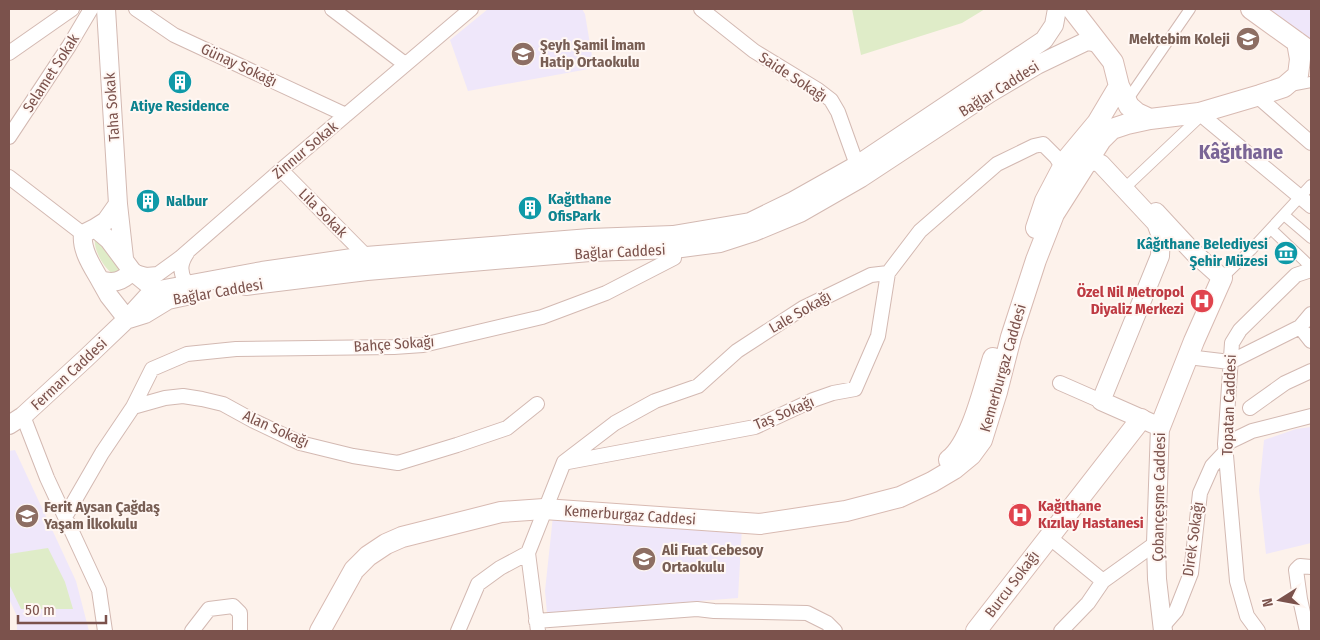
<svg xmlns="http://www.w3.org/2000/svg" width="1320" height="640" font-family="'Fira Sans Condensed',sans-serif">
  <rect width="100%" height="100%" fill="#fdf2eb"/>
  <path fill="#efe7fa" d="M488,9H582L585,14L594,68L468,91L450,40Z
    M1264,9H1311V42Z
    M1311,427V543L1266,554L1259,490L1264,440L1296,429Z
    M15,450L76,581L89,631H17V616L9,599V451Z
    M553,516L742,527L738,598L547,613L545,591Z"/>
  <path fill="#dfecc8" d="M852,9H985L962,23L861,55Z
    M101,237L121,269L113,274C103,267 93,249 95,238Z
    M48,548L65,582L73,609H21L9,584V554Z"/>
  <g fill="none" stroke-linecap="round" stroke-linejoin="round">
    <g stroke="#d3b9b2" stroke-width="12">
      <path id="pedestrian" d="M1290,86L1311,82
        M1126,102L1190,9
        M1129,184L1202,115
        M1284,215L1311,238
        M1271,229L1311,267
        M1222,278L1251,250L1311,185"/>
    </g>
    <g stroke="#d3b9b2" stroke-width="16">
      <path id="minor" d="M136,9L174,35L346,115
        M332,9L405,64
        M701,9L754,51L818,90L831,100L838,112L857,165
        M9,53L72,9
        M1257,96L1311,143
        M1199,113L1311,206
        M9,137L69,46L91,9
        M281,170L366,256
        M9,177L83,234
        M187,253C181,262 179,270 185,281L192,283
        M132,271L146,275L158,274L180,258L281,170L471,9
        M1311,314L1300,327L1311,341
        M1188,357L1230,362L1300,327
        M1060,383L1101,401
        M133,407L152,369L187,354L236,349L394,347L423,345L542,317L606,293L674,258V240
        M1250,408L1285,383L1311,371
        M23,416L47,478L99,590L105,631
        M1225,444L1252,431L1311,416
        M568,462L755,427L813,400L833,393L855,389L878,336L888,273
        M65,517L102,453L133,407L165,398L183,396L202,399L223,404L254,421L300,443L353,456L398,463L457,445L507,428L537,404
        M1049,537L1103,581L1156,543
        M528,553L564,462L615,423L655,401L698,386L737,351L803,308L871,275L888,273L920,231L997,164L1034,146L1043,144L1056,157L1063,168
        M536,621L697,609L714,611L807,613L827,623L835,631
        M1162,627L1176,611L1191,573L1200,493L1212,466L1226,451
        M192,631L209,609L233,606L240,613V631
        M458,631L478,584L500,568L528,553L538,631
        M1061,631L1088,603L1103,581
        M1258,631L1247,616L1237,581L1225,444L1232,343L1240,330L1296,275L1311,270
        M1307,631L1300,599L1296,570L1300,566L1311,567"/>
    </g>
    <g stroke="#d3b9b2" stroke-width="20">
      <path id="tertiary" d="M106,9L118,204
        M1085,164L1095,161L1101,164L1156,223L1161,236L1160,256L1101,401L1160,427L1156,543L1157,579L1163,631
        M1156,212L1193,252L1222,278
        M95,228L109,240L132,271C122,282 113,284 100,280C92,266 81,250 83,234Z
        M95,228L106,221L118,204L124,258
        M132,271L148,284L159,290
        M100,280L109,296L127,319
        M246,286L367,271L590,252L674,249L720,243L754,232L800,213L861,178L990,93L1037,65L1087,41L1098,43
        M129,319L145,314L168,300L191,295
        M9,425L23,416L85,359L127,319L147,297L159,290L262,271L366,256L590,238L673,235L750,222L793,201L857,165L1044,40L1054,25L1057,9"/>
    </g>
    <g stroke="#d8bab2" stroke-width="22">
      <path id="secondary" d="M1072,9L1113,62L1119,86L1129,106L1137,113L1150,119
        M1251,9L1308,50
        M1096,135L1097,123L1119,86
        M1036,228L1045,201L1067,159L1097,123
        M1160,427L1194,341L1222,278
        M949,460C972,442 984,386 993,358
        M320,631L354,570L368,556L386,544L402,537L501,512L544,509L760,524L846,511L900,497L932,482L954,469L971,455L982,440L997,392L1011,337L1036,260L1054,214L1101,140L1112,129L1127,124L1150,119L1199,113L1260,95L1284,87L1298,75L1300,59L1297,42
        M976,631L1141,419"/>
    </g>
    <use href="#pedestrian" stroke="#fff" stroke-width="10"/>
    <use href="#minor" stroke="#fff" stroke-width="14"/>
    <use href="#tertiary" stroke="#fff" stroke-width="18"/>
    <use href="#secondary" stroke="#fff" stroke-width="20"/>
  </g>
  <defs>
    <g id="school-disc" transform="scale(1.25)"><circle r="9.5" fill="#8d6e63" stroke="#fff7f3"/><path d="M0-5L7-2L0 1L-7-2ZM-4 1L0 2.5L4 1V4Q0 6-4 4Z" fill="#fff"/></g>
    <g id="building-disc" transform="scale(1.25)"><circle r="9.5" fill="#0f9aa8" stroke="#fff7f3"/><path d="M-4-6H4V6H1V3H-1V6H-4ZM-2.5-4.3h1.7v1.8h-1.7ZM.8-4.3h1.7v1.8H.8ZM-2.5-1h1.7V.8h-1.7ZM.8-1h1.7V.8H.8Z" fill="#fff"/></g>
    <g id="museum-disc" transform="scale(1.25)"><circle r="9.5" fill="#0f9aa8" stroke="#fff7f3"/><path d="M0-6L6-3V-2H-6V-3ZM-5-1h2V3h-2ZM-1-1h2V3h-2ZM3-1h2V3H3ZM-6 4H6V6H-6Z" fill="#fff"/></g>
    <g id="hospital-disc" transform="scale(1.25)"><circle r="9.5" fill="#e0444e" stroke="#fff7f3"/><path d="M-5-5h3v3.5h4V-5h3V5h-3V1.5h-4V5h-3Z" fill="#fff"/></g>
  </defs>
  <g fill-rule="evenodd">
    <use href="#school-disc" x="1248" y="39"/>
    <use href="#school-disc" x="523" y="54"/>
    <use href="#building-disc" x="180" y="82"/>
    <use href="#building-disc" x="148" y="201"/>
    <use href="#building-disc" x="530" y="208"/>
    <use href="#museum-disc" x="1286" y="253"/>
    <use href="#hospital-disc" x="1202" y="301"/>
    <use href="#hospital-disc" x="1020" y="515"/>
    <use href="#school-disc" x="27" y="516"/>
    <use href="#school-disc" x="644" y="559"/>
  </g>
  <g text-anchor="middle" stroke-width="4" stroke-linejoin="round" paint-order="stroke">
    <g font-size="15" font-weight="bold" fill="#785e54" stroke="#fff7f3" text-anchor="start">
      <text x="1230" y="44" text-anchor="end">Mektebim Koleji</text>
      <text x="540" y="50">Şeyh Şamil İmam<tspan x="540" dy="17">Hatip Ortaokulu</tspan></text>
      <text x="44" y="512">Ferit Aysan Çağdaş<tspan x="44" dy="17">Yaşam İlkokulu</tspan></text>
      <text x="662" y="555">Ali Fuat Cebesoy<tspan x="662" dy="17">Ortaokulu</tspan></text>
    </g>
    <g font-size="15" fill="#7b524c" stroke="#fff7f3">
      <text transform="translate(239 65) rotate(25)" y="5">Günay Sokağı</text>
      <text transform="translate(51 73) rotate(-57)" y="5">Selamet Sokak</text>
      <text transform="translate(793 77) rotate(33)" y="5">Saide Sokağı</text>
      <text transform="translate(999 89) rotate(-32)" y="5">Bağlar Caddesi</text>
      <text transform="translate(112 107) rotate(-94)" y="5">Taha Sokak</text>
      <text transform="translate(305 150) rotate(-40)" y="5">Zinnur Sokak</text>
      <text transform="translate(323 213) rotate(45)" y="5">Lila Sokak</text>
      <text transform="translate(620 252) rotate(-3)" y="5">Bağlar Caddesi</text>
      <text transform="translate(218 292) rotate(-10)" y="5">Bağlar Caddesi</text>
      <text transform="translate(800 312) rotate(-30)" y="5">Lale Sokağı</text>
      <text transform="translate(394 344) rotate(-4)" y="5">Bahçe Sokağı</text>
      <text transform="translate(1003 368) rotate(-74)" y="5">Kemerburgaz Caddesi</text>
      <text transform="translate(69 374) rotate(-43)" y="5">Ferman Caddesi</text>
      <text transform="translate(1229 405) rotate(-88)" y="5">Topatan Caddesi</text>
      <text transform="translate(784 413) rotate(-23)" y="5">Taş Sokağı</text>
      <text transform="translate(276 429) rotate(24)" y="5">Alan Sokağı</text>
      <text transform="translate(1159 497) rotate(-89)" y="5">Çobançeşme Caddesi</text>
      <text transform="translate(630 515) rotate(4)" y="5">Kemerburgaz Caddesi</text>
      <text transform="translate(1193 539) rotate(-82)" y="5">Direk Sokağı</text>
      <text transform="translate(1012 584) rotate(-53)" y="5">Burcu Sokağı</text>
    </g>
    <g font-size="15" font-weight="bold" fill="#0d838f" stroke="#fff7f3" text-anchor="start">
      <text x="180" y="111" text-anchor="middle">Atiye Residence</text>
      <text x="548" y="204">Kağıthane<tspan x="548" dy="17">OfisPark</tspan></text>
      <text x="166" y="206">Nalbur</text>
      <text x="1268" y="249" text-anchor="end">Kâğıthane Belediyesi<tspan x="1268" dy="17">Şehir Müzesi</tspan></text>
    </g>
    <g font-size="15" font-weight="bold" fill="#be3a42" stroke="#fff7f3" text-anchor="end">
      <text x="1184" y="297">Özel Nil Metropol<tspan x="1184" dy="17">Diyaliz Merkezi</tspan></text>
      <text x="1038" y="511" text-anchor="start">Kağıthane<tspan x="1038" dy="17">Kızılay Hastanesi</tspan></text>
    </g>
    <g font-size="20" font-weight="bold" fill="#7a6596" stroke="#fff7f3">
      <text x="1241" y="159">Kâğıthane</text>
    </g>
  </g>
  <rect width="1320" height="640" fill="none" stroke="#7b524c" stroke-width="20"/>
  <g transform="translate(1280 600) rotate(259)" stroke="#fff7f3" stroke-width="4" paint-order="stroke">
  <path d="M0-4L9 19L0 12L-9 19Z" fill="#7b524c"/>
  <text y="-8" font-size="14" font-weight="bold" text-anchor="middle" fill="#7b524c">N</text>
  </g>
  <path d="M18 615v8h88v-8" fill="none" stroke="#7b524c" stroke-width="2.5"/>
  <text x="25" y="615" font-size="15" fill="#7b524c" stroke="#fff7f3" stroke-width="4" paint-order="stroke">50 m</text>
</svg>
